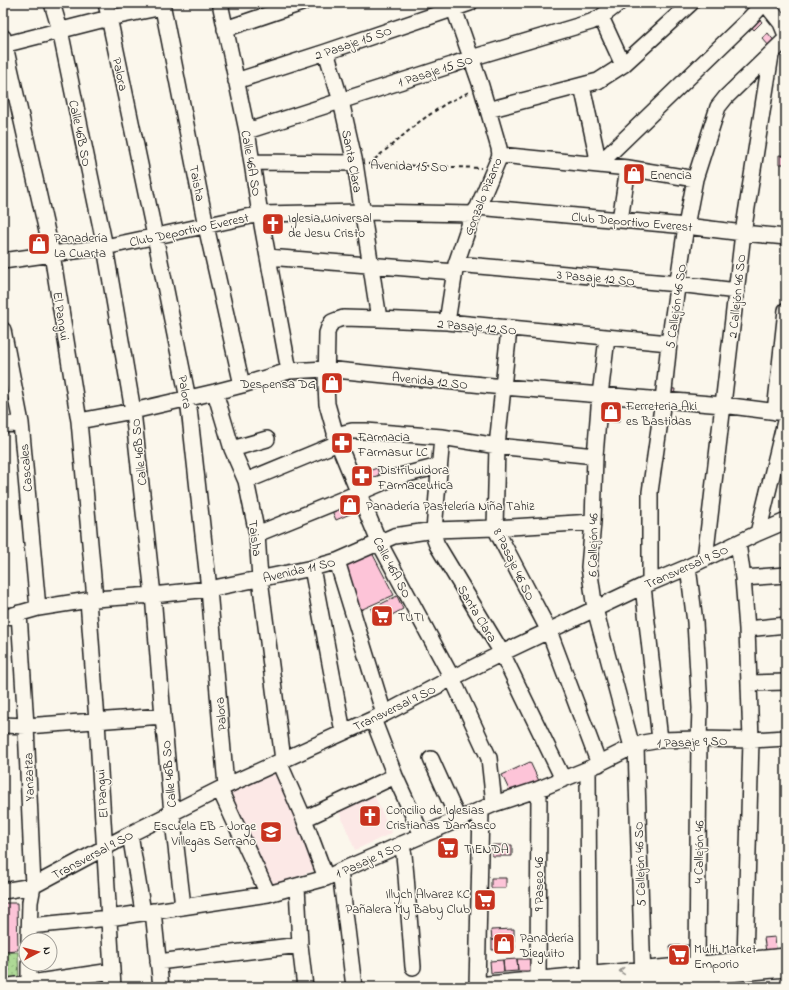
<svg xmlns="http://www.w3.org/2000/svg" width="789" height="990" font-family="'Indie Flower',sans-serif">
  <defs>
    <pattern id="park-dots" width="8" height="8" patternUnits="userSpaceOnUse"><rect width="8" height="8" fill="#aed996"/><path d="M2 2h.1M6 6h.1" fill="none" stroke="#95ba81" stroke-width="1.8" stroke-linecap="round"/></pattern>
  </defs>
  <rect width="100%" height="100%" fill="#fbf7ec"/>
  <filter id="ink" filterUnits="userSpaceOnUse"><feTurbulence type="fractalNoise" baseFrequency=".025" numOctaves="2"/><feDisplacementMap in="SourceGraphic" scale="8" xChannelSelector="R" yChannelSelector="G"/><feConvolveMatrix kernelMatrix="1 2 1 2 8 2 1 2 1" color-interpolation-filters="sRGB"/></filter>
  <g filter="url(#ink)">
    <path fill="#fce8e6" d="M275,772L316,870L270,886L224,794Z
      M372,791L392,833L355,850L337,807Z"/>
    <path fill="url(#park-dots)" stroke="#657a59" d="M18,952L19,987H3V953Z"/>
    <path fill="#fdc4d8" stroke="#1c1c1c" d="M428,3H445V4L430,9Z
      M757,16L762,22L754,30L748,23Z
      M768,33L775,42L770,47L762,38Z
      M779,155L786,156V164H779Z
      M277,214L279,232L269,233L267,215Z
      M42,238L44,248L36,249L34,240Z
      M665,388L675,389L674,397Z
      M603,402L620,403L619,422L602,421Z
      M377,468L380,477L361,484L358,475Z
      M353,502L357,511L336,520L332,511Z
      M370,549L394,595L356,612L339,562Z
      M397,596L403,609L377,623L371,609Z
      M783,610H786V621H784Z
      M530,762L539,781L511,794L502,775Z
      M492,845H512V856H492Z
      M491,878H506V888H491Z
      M3,903H17L18,950L3,951Z
      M514,929V939L492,940L491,930Z
      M775,937L776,951L766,952L764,938Z
      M514,939L515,948L492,950V940Z
      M690,945L691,959L671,960L670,946Z
      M517,959H531V971H518Z
      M517,959L518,971L504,972L503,960Z
      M503,960L504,972L491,973L490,961Z
      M745,981V987H715V982Z"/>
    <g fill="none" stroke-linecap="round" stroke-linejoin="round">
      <g stroke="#1c1c1c" stroke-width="18">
        <path id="minor" d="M52,3L60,30L105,247L133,411L153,595L163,716L172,813L183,906
          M106,3L155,236L188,399L209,589L226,786
          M162,3L206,226L242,385
          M220,3L247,131L260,214L289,371
          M765,3L781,23L786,35
          M601,17L623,65
          M225,29L302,3
          M3,37L52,254L79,421L95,599
          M3,45L109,18L163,7
          M326,52L341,101L355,163L379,319
          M236,81L326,52L470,3
          M582,86L599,164
          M488,110L598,81L623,65L691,3
          M247,131L452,65L471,58L591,22L601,17L619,3
          M500,155L628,168L695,179
          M252,162L355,163
          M599,164L749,19L764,3
          M478,207L686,226L743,233L786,237
          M620,220L628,168
          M268,257L455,272
          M3,261L52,254L105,247L260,214L363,212L473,214
          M456,264L678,284L737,291
          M447,322L456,264L473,214L478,207L498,160L500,155L499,148L481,86L452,3
          M509,329L497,446L495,528L549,631L599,764
          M3,330L21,423L38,608
          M607,338L600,395L595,456L593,522L589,567L595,609L632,747
          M215,392L232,449L246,481L257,534L260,579L283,760
          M775,412L786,310
          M79,421L133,411L215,392L242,385L289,371L326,369L503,387L723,405L786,413
          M3,425L21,423
          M335,435L352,431H366L442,437L497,446L595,456
          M442,437L434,530L435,540L437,545L502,653L563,779
          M232,449L267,439
          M246,481L338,443
          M758,533L786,417
          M257,534L358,493L396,477L439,466
          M738,543L743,578L747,629L751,740L745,960
          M705,559L743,233L771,55
          M337,561L384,714
          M688,567L695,622L700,708L699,739L697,965
          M312,568L343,732
          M743,578L786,575
          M650,582V492L663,400L669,343L686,226L695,179L718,107L726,97L786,39
          M643,586L660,740
          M88,600L97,721L113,987
          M19,613L26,726L33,886L30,902L29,940
          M3,618L38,608L95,599L153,595L209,589L312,568L337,561L394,536L434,530L495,528L593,522
          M747,629L786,625
          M749,683L786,682
          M373,719L395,776L422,835
          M3,725L26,726L163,716
          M636,746L643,982
          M431,759L458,819
          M279,762L304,819L326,878
          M588,769L589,965L590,974
          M220,790L268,894
          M494,804L489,758L452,678L379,542L338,443L327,404L326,386L327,333L329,327L332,322L337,320L343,318L379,319L447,322L669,343
          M304,819L395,776
          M130,834L143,912
          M401,844L404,855L406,876L413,967
          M340,871L354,987
          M297,887L300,945L305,987
          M3,891L33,886L130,834L226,786L384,714L452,678L502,653L643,586L688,567L758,533L786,521
          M153,911L161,987
          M30,926L109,918L268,894L326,878L340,871L494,804L539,789L588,769L632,747L643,743L660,740L699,739L751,740L786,738
          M158,962L300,945
          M538,979L539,789
          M477,985L786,956
          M3,987L112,971
          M29,987V964
          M477,987L481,810
          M583,987L786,969"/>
      </g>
      <path stroke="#1c1c1c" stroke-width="2" stroke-dasharray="4 3" stroke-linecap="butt" d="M368,164L481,168
        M369,164L419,122L445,104L471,91"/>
      <use href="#minor" stroke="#fbf7ec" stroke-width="15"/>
    </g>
    <defs><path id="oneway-chevron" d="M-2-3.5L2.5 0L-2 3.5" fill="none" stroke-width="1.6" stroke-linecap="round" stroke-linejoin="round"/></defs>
    <use stroke="#97948e" href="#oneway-chevron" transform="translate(622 971) rotate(175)"/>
  </g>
  <defs>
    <g id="shop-square" transform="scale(1.15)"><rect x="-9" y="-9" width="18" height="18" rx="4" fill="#c8321e" stroke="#fbf7ec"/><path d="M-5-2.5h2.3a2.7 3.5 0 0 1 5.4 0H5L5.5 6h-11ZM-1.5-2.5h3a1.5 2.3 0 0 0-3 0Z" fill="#fff"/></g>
    <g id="church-square" transform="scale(1.15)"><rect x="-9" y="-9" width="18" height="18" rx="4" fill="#c8321e" stroke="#fbf7ec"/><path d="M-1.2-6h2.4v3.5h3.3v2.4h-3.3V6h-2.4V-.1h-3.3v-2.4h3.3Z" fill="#fff"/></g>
    <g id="pharmacy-square" transform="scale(1.15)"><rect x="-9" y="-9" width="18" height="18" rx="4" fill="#c8321e" stroke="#fbf7ec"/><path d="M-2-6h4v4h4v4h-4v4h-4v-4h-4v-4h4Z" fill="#fff"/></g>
    <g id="supermarket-square" transform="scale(1.15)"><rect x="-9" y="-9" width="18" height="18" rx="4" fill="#c8321e" stroke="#fbf7ec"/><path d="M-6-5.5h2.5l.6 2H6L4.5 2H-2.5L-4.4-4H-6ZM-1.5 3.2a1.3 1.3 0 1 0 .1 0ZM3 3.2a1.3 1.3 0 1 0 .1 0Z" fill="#fff"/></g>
    <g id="school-square" transform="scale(1.15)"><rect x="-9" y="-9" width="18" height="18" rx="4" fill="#c8321e" stroke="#fbf7ec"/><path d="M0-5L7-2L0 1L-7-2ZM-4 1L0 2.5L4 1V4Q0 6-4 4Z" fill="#fff"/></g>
  </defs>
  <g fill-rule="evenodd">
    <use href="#shop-square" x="634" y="174"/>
    <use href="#church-square" x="273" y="224"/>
    <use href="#shop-square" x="39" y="244"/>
    <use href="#shop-square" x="332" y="383"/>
    <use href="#shop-square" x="611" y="412"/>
    <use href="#pharmacy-square" x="342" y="443"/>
    <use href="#pharmacy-square" x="362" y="476"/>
    <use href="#shop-square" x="350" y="505"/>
    <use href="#supermarket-square" x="382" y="616"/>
    <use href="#church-square" x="370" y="816"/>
    <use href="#school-square" x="271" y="832"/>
    <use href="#supermarket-square" x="448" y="848"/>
    <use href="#supermarket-square" x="485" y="900"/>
    <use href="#shop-square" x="504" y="944"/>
    <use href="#supermarket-square" x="679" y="955"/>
  </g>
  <g text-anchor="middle" stroke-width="3" stroke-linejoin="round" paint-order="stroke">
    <g font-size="13" fill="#1c1c1c" stroke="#fbf7ec">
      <text transform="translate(353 42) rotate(-19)" y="5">2 Pasaje 15 SO</text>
      <text transform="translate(435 70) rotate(-18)" y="5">1 Pasaje 15 SO</text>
      <text transform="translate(121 74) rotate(78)" y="5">Palora</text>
      <text transform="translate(81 133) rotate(78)" y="5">Calle 46B SO</text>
      <text transform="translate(353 161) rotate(79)" y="5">Santa Clara</text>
      <text transform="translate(252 163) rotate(80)" y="5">Calle 46A SO</text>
      <text transform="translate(409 165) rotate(2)" y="5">Avenida 15 SO</text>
      <text transform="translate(198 183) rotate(79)" y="5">Taisha</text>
      <text transform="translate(482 196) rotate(-68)" y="5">Gonzalo Pizarro</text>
      <text transform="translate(632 221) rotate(5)" y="5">Club Deportivo Everest</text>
      <text transform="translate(189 229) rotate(-12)" y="5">Club Deportivo Everest</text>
      <text transform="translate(596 277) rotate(5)" y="5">3 Pasaje 12 SO</text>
      <text transform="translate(736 296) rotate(-84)" y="5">2 Callejón 46 SO</text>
      <text transform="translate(675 306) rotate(-82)" y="5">5 Callejón 46 SO</text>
      <text transform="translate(62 316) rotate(81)" y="5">El Pangui</text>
      <text transform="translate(477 326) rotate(5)" y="5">2 Pasaje 12 SO</text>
      <text transform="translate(430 380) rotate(6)" y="5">Avenida 12 SO</text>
      <text transform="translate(186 392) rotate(81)" y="5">Palora</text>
      <text transform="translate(138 452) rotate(-96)" y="5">Calle 46B SO</text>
      <text transform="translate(25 468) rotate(-95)" y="5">Cascales</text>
      <text transform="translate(256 538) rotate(83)" y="5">Taisha</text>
      <text transform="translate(592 545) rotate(-89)" y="5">6 Callejón 46</text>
      <text transform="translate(515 564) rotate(64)" y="5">8 Pasaje 46 SO</text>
      <text transform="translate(686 566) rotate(-24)" y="5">Transversal 9 SO</text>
      <text transform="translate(393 567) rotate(62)" y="5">Calle 46A SO</text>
      <text transform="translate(299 569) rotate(-13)" y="5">Avenida 11 SO</text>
      <text transform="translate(478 613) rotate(59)" y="5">Santa Clara</text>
      <text transform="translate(394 707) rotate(-26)" y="5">Transversal 9 SO</text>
      <text transform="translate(220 714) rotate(-95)" y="5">Palora</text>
      <text transform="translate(692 741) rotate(-2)" y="5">1 Pasaje 9 SO</text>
      <text transform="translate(168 774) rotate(-95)" y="5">Calle 46B SO</text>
      <text transform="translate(28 777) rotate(-92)" y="5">Yanzatza</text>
      <text transform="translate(101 794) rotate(-94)" y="5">El Pangui</text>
      <text transform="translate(698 852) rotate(-89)" y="5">4 Callejón 46</text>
      <text transform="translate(92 854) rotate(-28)" y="5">Transversal 9 SO</text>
      <text transform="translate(368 859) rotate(-24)" y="5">1 Pasaje 9 SO</text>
      <text transform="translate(639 864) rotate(-92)" y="5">5 Callejón 46 SO</text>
      <text transform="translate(538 884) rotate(-90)" y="5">9 Paseo 46</text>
    </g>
    <g font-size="13" fill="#1c1c1c" stroke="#fbf7ec" text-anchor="start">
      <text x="650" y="179">Enencia</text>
      <text x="288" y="222">Iglesia Universal<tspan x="288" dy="15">de Jesu Cristo</tspan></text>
      <text x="54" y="242">Panadería<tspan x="54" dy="15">La Cuarta</tspan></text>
      <text x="316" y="388" text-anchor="end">Despensa DG</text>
      <text x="626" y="410">Ferreteria Aki<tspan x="626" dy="15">es Bastidas</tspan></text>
      <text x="358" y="441">Farmacia<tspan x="358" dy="15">Farmasur LC</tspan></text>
      <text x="378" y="474">Distribuidora<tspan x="378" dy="15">Farmaceutica</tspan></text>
      <text x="366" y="510">Panadería Pastelería Niña Tahiz</text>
      <text x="398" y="621">TUTI</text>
      <text x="386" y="814">Concilio de Iglesias<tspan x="386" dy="15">Cristianas Damasco</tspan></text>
      <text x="256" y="830" text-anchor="end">Escuela EB - Jorge<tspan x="256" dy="15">Villegas Serrano</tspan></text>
      <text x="464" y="853">TIENDA</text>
      <text x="470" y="898" text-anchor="end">Illych Alvarez KC<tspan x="470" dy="15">Pañalera My Baby Club</tspan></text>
      <text x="520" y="942">Panadería<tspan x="520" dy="15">Dieguito</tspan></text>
      <text x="694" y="953">Multi Market<tspan x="694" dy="15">Emporio</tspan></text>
    </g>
  </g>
  <rect width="789" height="990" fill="none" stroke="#fbf7ec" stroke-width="16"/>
  <rect x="8" y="8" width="773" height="974" fill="none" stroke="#1c1c1c" stroke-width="1.5" filter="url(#ink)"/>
  <g transform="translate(38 952) rotate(83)"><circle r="19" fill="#fbf7ec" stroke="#a29f99"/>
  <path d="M0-3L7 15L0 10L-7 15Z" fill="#c8321e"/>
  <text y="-6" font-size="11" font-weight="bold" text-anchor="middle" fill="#1c1c1c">N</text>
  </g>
</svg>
